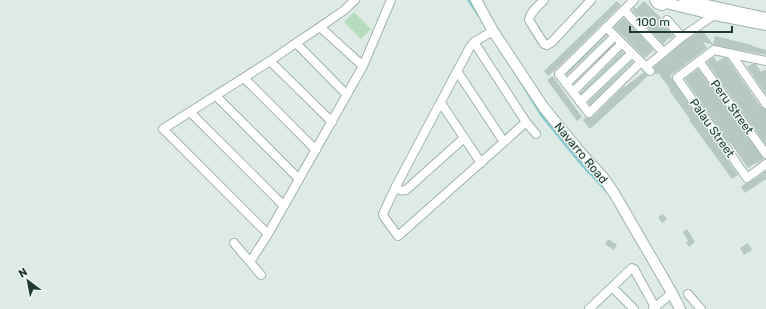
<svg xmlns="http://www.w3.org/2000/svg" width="766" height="309" font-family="Rubik,sans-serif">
  <rect width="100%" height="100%" fill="#deeae4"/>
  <path fill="#b5ddbd" d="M354,12L371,29L361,39L344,22Z"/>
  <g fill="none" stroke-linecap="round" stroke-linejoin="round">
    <path stroke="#83cdd2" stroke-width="2" d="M468,0L484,24
      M515,73L541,115L581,164L608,193"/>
  </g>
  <path fill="#b6c8bf" d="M617,1L621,5L554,71L548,76L544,71Z
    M644,1L662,19L663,24L674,36L670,39L669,38L663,44L632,10L635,7L636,9Z
    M624,18L654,50L645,58L614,27Z
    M702,30L713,44L715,36L752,45V46L766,50V55L714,45L703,42L707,48L670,76L738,175L732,179L689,120L690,119L669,90L670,89L658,73L656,75L655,73V70L654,67L685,41Z
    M606,35L607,36L567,75L566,74Z
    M622,51L624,53L581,94L580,93Z
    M714,57L717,62L723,58H727L761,107L766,109V145L707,62Z
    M632,61L633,62L590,105L588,102Z
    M752,64H756L761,72L766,69V94L747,67Z
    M698,69L762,157L764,159L756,164L755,163L748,168L729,141L728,142L685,79Z
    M644,72L648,76L590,129L583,120L586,117L590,118L593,117L624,86L625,87Z
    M553,76L559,85L582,117L577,121L547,80Z
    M766,171V179L745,193L741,187L746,183L750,182Z
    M663,214L667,219L662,223L658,217Z
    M687,229L695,242L689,247L686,242L688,241L683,232Z
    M608,239L617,245L614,250L605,244Z
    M748,243L752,250L744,255L740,248Z"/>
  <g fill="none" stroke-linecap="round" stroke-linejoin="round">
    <g stroke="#a1b2ab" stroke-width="10">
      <path id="minor" d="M544,0C538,6 530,12 529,20L544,44L547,45L552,42L591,0
        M634,0L559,74L589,113L641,62
        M624,10L663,52
        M667,20L682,37
        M320,27L363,66
        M606,27L650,71
        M493,31L474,42L470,47L395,188L383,214L384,217L398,236L504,142L526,122
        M474,42L526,122L536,134
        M296,43L347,95
        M731,54L766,104
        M270,61L332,122
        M699,61L766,154
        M766,61L714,50L677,78L747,178L766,164
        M646,67L682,37L717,13
        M457,71L504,142
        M244,78L316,150
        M566,84L615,36
        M573,92L622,43
        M216,96L299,179
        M580,102L632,53
        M441,103L481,163
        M190,112L284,206
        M395,188C399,190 401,191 406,190L464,138
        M268,234L163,129L270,61L296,43L320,27L343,11L355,0
        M234,243L261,275
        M250,262L268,234L363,66L391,0
        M612,287L634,309
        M688,294L701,309
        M589,309L632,268L634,269L655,307
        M653,309L672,293"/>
    </g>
    <g stroke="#a1b2ab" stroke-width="12">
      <path id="tertiary" d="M476,0L493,31L544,108L581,153L602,176L614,193L672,293L680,309
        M655,0L657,3L662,5L666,3L668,0
        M684,0L766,18
        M666,3L715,15L766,25"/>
    </g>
    <use href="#minor" stroke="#fff" stroke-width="8"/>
    <use href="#tertiary" stroke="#fff" stroke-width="10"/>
  </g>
  <g text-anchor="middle" stroke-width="3" stroke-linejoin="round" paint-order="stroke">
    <g font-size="12" fill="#1f3a31" stroke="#eef7f2">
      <text transform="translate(732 107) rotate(54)" y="4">Peru Street</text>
      <text transform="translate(712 128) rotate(55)" y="4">Palau Street</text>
      <text transform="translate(581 153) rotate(50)" y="4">Navarro Road</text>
    </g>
  </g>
  <g transform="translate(28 281) rotate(328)" stroke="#eef7f2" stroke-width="3" paint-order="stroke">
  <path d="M0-3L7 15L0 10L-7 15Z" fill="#1f3a31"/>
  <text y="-6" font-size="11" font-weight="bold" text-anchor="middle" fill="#1f3a31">N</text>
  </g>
  <path d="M630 26v6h102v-6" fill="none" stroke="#1f3a31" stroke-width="2"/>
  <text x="636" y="26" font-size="12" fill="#1f3a31" stroke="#eef7f2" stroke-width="3" paint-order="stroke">100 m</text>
</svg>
